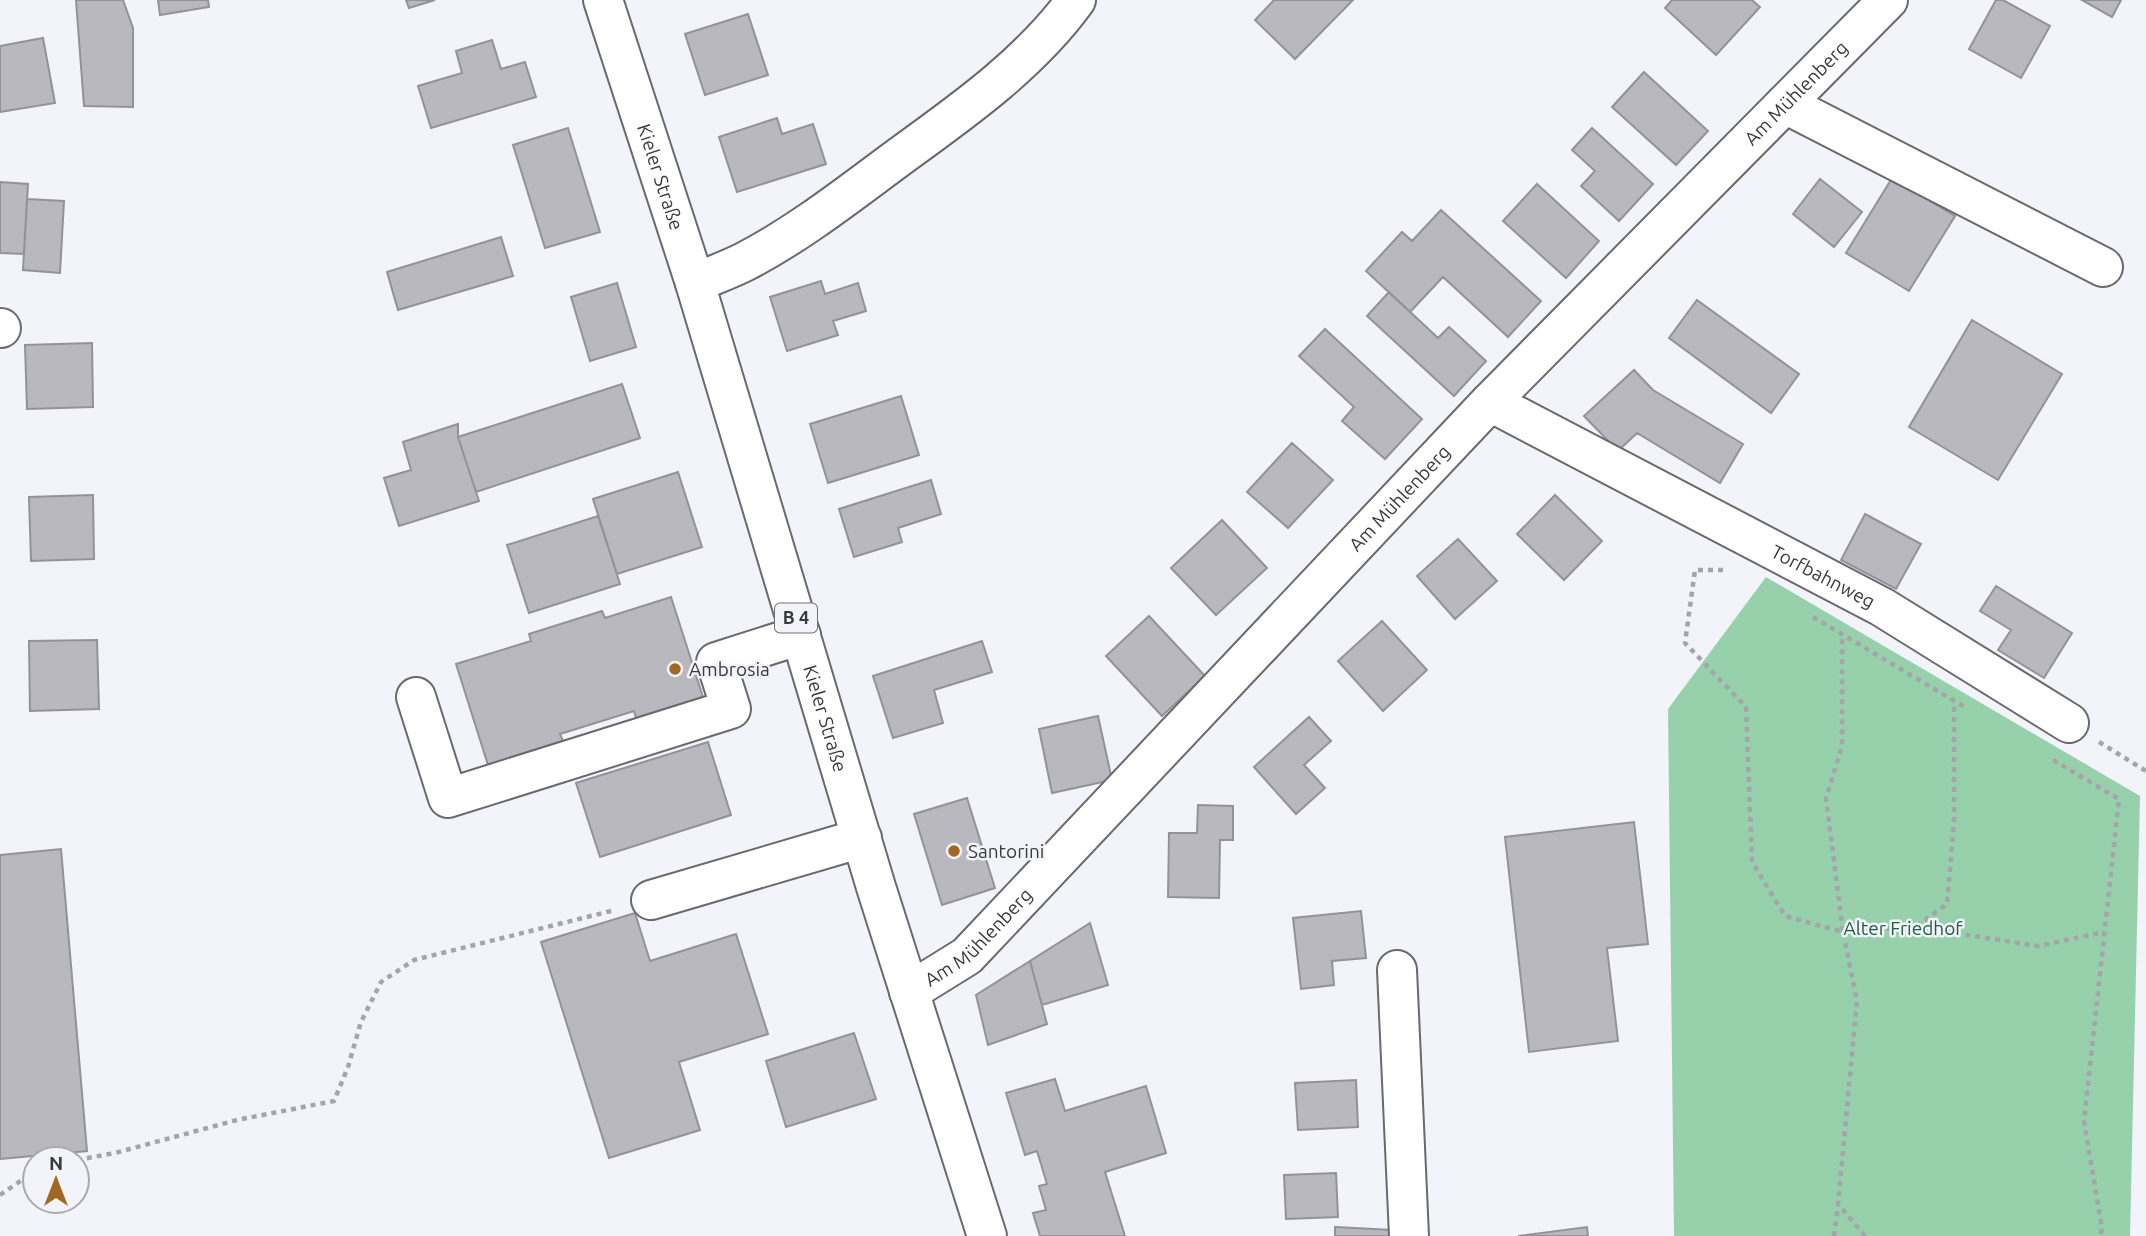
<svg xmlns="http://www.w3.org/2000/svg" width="2146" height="1236" font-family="Ubuntu,sans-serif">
  <rect width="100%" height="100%" fill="#f3f3fa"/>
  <path fill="#97d1ac" d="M1766,577L2140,796L2130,1236H1674L1668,709Z"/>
  <path fill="#b9b8be" stroke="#939298" stroke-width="2" d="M76,0H123L133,28V107L84,106Z
    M158,0H208L209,7L160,15Z
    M406,0H435L409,8Z
    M1274,0H1353L1295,59L1255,20Z
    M1672,0H1752L1760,7L1716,55L1665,8Z
    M1996,0H2003L2050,26L2021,78L1969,49Z
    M2082,0H2121L2112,17Z
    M748,14L768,75L705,95L685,34Z
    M43,38L55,103L0,112V46Z
    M492,40L501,69L525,62L536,97L431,128L418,86L462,73L456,51Z
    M1644,72L1708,131L1676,165L1612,107Z
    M777,118L782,134L813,124L826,164L737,192L719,137Z
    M568,128L600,232L545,248L513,145Z
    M1592,128L1653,184L1619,221L1581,186L1595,171L1572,150Z
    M1892,178L1955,216L1909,291L1846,253Z
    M1820,179L1862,212L1834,247L1793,214Z
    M0,182L28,184L24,254L0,253Z
    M1537,184L1599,241L1566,278L1503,221Z
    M27,199L64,201L60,273L23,270Z
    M1441,210L1541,301L1508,337L1443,277L1410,312L1366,271L1402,232L1412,241Z
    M501,237L513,276L398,310L387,272Z
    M821,281L825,294L858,283L866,311L833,321L838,335L787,351L770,297Z
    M617,283L636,347L590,361L571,297Z
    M1389,292L1438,338L1449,327L1486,361L1454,396L1367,316Z
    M1697,300L1799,374L1771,413L1669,338Z
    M1972,320L2062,374L1998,480L1909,427Z
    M1325,329L1422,419L1385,459L1342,421L1354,407L1299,356Z
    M92,343L93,407L27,409L25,345Z
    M1634,370L1653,390L1743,444L1720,483L1637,433L1618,451L1584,416Z
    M622,384L640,438L476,492L458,437Z
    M901,396L919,455L828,483L810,424Z
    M458,424V437L479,501L399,526L384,478L411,470L403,442Z
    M1292,443L1333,480L1288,528L1247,492Z
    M678,472L702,547L617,574L593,499Z
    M931,480L941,514L898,528L902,542L854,557L839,509Z
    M93,495L94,559L31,561L29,497Z
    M1555,495L1602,541L1564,580L1517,534Z
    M1865,514L1921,544L1896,589L1841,560Z
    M598,516L620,584L529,613L507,545Z
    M1222,520L1267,568L1216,615L1171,568Z
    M1458,539L1497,581L1455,619L1417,576Z
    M1996,586L2072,633L2044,678L1998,650L2011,630L1980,611Z
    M671,597L703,697L636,718L634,711L560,734L563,741L488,765L456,664L531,641L529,634L602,611L605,618Z
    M1149,616L1205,676L1162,716L1106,656Z
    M1382,621L1427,670L1383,711L1338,661Z
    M97,640L99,709L30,711L29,641Z
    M982,641L992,672L934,690L943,723L893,738L873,676Z
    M1098,716L1112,780L1052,793L1039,729Z
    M1309,717L1331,741L1304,765L1325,788L1296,814L1254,767Z
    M708,742L731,815L600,857L576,783Z
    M967,798L995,888L942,905L914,814Z
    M1198,805L1233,806V840H1220L1219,898L1168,897L1169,833H1197Z
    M1634,822L1648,944L1607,948L1618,1041L1529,1052L1505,837Z
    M61,849L87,1151L0,1159V855Z
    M1361,911L1366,958L1332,961L1334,985L1301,989L1293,918Z
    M635,913L650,961L736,934L768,1034L679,1062L700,1130L609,1158L541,942Z
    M1090,923L1108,985L1042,1005L1030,961Z
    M1030,961L1047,1024L988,1045L976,995Z
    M854,1033L876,1099L786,1127L766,1061Z
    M1055,1079L1065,1111L1146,1086L1166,1153L1105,1172L1125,1236H1040L1033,1213L1046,1210L1039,1186L1047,1184L1037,1151L1025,1155L1006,1093Z
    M1356,1080L1358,1127L1298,1130L1295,1083Z
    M1336,1173L1338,1217L1286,1219L1284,1175Z
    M1335,1227L1392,1230V1236H1335Z
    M1587,1227L1588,1236H1518Z"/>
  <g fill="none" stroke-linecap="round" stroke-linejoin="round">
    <g stroke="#6a696f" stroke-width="42">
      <g id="minor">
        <path d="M1785,104L2103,267"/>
        <path d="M695,283C711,276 728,270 744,262C802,232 854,190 906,152C967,108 1032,61 1076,0"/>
        <path d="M0,328H1"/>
        <path id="s1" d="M1490,402L1882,607L2069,723"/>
        <path d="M416,697L448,798L731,709L716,662L801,635"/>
        <path d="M651,900L862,838"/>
        <path d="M1397,970L1409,1236"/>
        <path id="s2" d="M909,992L967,956L1490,402L1888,0"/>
      </g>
    </g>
    <g stroke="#6a696f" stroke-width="42">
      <g id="major">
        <path id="s3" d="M603,0L695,283L876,887L987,1236"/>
      </g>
    </g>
    <path stroke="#a4a4aa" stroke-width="4.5" stroke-dasharray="5 5" stroke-linecap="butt" d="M1723,570H1695L1685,643L1746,707L1752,862L1785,916L1843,932L1826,798L1842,746V635
      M1813,617L1968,709
      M2099,742L2146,771
      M2053,760L2119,799L2084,1121L2102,1229L2100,1236
      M1916,927L2038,946L2104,932
      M77,1160L115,1153L237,1120L334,1101L348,1067L361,1022L381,982L414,960L615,910
      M0,1195L35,1171
      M1834,1236L1838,1205
      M1865,1236L1838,1204L1857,1001L1843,932L1915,927L1947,904L1954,822V703"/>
    <use href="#minor" stroke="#fff" stroke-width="38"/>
    <use href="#major" stroke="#fff" stroke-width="38"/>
  </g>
  <g fill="#a16825" stroke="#f3f3fa" stroke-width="2.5">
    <circle cx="675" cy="669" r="7"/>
    <circle cx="954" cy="851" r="7"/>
  </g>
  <g text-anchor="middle" stroke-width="5" stroke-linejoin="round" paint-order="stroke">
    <rect fill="#f3f3fa" stroke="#727276" stroke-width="2" x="775" y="603.5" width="42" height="29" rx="5"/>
    <g font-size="18" font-weight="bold" fill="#3a3a3d">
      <text x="796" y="624">B 4</text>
    </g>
    <g font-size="19" fill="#3a3a3d" stroke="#f3f3fa">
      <text dy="7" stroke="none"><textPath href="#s2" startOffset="1265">Am Mühlenberg</textPath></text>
      <text dy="7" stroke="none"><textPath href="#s3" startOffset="186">Kieler Straße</textPath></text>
      <text dy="7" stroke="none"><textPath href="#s2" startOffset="698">Am Mühlenberg</textPath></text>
      <text dy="7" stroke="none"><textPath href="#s1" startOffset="376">Torfbahnweg</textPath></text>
      <text dy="7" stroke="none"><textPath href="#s3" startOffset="752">Kieler Straße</textPath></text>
      <text dy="7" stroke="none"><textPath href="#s2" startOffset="89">Am Mühlenberg</textPath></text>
    </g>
    <g font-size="19" fill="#3a3a3d" stroke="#f3f3fa" text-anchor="start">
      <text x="689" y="676">Ambrosia</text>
      <text x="968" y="858">Santorini</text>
    </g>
    <g font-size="19" fill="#1e603d" stroke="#f3f3fa">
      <text x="1903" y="935">Alter Friedhof</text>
    </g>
  </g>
  <g transform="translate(56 1180)"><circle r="33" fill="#f3f3fa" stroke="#a9a9ae" stroke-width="2"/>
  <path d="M0-5L12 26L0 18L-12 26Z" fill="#a16825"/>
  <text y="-10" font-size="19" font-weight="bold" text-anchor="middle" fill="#3a3a3d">N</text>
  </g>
</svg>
